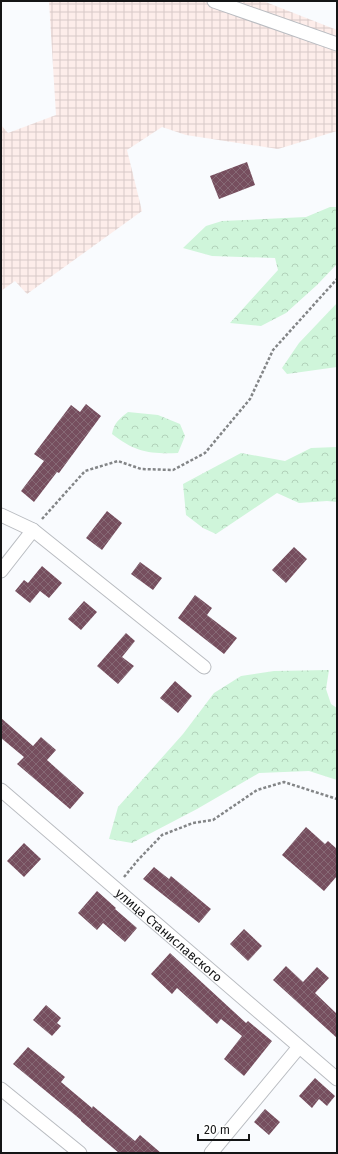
<svg xmlns="http://www.w3.org/2000/svg" width="338" height="1154" font-family="'Fira Sans',sans-serif">
  <defs>
    <pattern id="industrial-grid" width="8" height="8" patternUnits="userSpaceOnUse"><rect width="8" height="8" fill="#fdedea"/><path d="M0 4h8M4 0v8" fill="none" stroke="#d8cac8"/></pattern>
    <pattern id="forest-crowns" width="20" height="18" patternUnits="userSpaceOnUse"><rect width="20" height="18" fill="#cff5da"/><path d="M2 6a3 3 0 1 1 6 0M12 15a3 3 0 1 1 6 0" fill="none" stroke="#b1d1ba"/></pattern>
    <pattern id="building-cross-hatch" width="8" height="8" patternUnits="userSpaceOnUse"><rect width="8" height="8" fill="#764e5e"/><path d="M0 0l8 8M0 8l8-8" fill="none" stroke="#866975"/></pattern>
  </defs>
  <rect width="100%" height="100%" fill="#f9fbfe"/>
  <path fill="url(#industrial-grid)" d="M49,1H263L337,30V131L278,149L186,135L162,127L127,150L142,211L27,294L15,281L1,291V125L8,133L56,115Z"/>
  <path fill="url(#forest-crowns)" d="M330,207H337V264L317,285L286,313L261,326L230,323L278,270L275,258L212,256L183,248L206,226L222,221L306,217Z
    M337,303V367L287,374L282,368L299,343Z
    M128,412L158,415L180,424L185,436L178,453C149,454 135,452 112,434C114,423 119,419 128,412Z
    M337,447V502L327,501L299,503L277,493L216,534L203,528L186,515L183,484L241,453L285,461L311,448Z
    M329,670L326,689L331,704L337,708V780L309,771L259,773L197,809L132,843L109,839L118,807L183,734L214,693L241,676L274,671Z"/>
  <path fill="url(#building-cross-hatch)" d="M247,162L255,185L219,199L210,176Z
    M86,404L101,416L59,473L57,472L34,502L21,491L44,461L34,454L71,405L80,412Z
    M107,511L122,523L102,550L86,538Z
    M294,547L307,559L286,583L272,570Z
    M140,562L162,578L153,590L131,574Z
    M42,566L62,583L49,598L40,591L30,603L15,591L24,580L28,583Z
    M195,595L212,608L207,615L237,638L224,654L178,618Z
    M84,601L97,612L81,630L68,619Z
    M126,633L135,641L122,657L134,666L118,684L97,666Z
    M175,681L192,696L178,713L160,698Z
    M1,718L33,746L41,737L56,750L47,760L84,793L70,809L17,764L24,757L1,738Z
    M306,827L325,844L328,841L337,849V876L324,891L282,855Z
    M24,843L41,859L24,877L7,861Z
    M154,867L169,879L171,876L211,909L199,923L143,879Z
    M97,891L116,908L115,909L137,928L125,942L103,923L97,930L78,913Z
    M244,929L262,946L248,961L230,944Z
    M170,953L246,1023L248,1021L272,1041L244,1076L224,1059L242,1036L221,1019L217,1024L177,988L172,994L151,974Z
    M286,966L303,982L317,967L329,978L315,993L337,1014V1038L273,980Z
    M46,1005L61,1018L57,1023L61,1026L52,1036L33,1020Z
    M28,1047L65,1077L61,1082L92,1108L93,1106L135,1141L140,1135L161,1153H119L81,1121V1120L13,1064Z
    M315,1078L335,1096L327,1106L319,1099L312,1108L299,1096Z
    M265,1109L280,1122L269,1135L254,1122Z"/>
  <g fill="none" stroke-linecap="round" stroke-linejoin="round">
    <g stroke="#b9bcc1" stroke-width="15">
      <g id="minor">
        <path d="M214,1L337,44"/>
        <path d="M1,515L33,530L204,667"/>
        <path d="M1,571L33,530"/>
        <path id="s1" d="M1,790L337,1079"/>
        <path d="M1,1089L80,1153"/>
        <path d="M211,1153L299,1047"/>
      </g>
    </g>
    <path stroke="#838587" stroke-width="2.5" stroke-dasharray="3 2" stroke-linecap="butt" d="M42,519L85,471L118,461L141,469L173,470L205,453L250,399L273,350L337,279
      M124,877L138,860L162,835L193,823L213,820L257,790L284,782L337,799"/>
    <use href="#minor" stroke="#fff" stroke-width="13"/>
  </g>
  <g text-anchor="middle" stroke-width="4" stroke-linejoin="round" paint-order="stroke">
    <g font-size="13" fill="#141516" stroke="#fff">
      <text dy="5" stroke="none"><textPath href="#s1" startOffset="222">улица Станиславского</textPath></text>
    </g>
  </g>
  <rect width="338" height="1154" fill="none" stroke="#141516" stroke-width="4"/>
  <path d="M198 1134v6h51v-6" fill="none" stroke="#141516" stroke-width="2"/>
  <text x="204" y="1134" font-size="12" fill="#141516" stroke="#ffffff" stroke-width="3" paint-order="stroke">20 m</text>
</svg>
